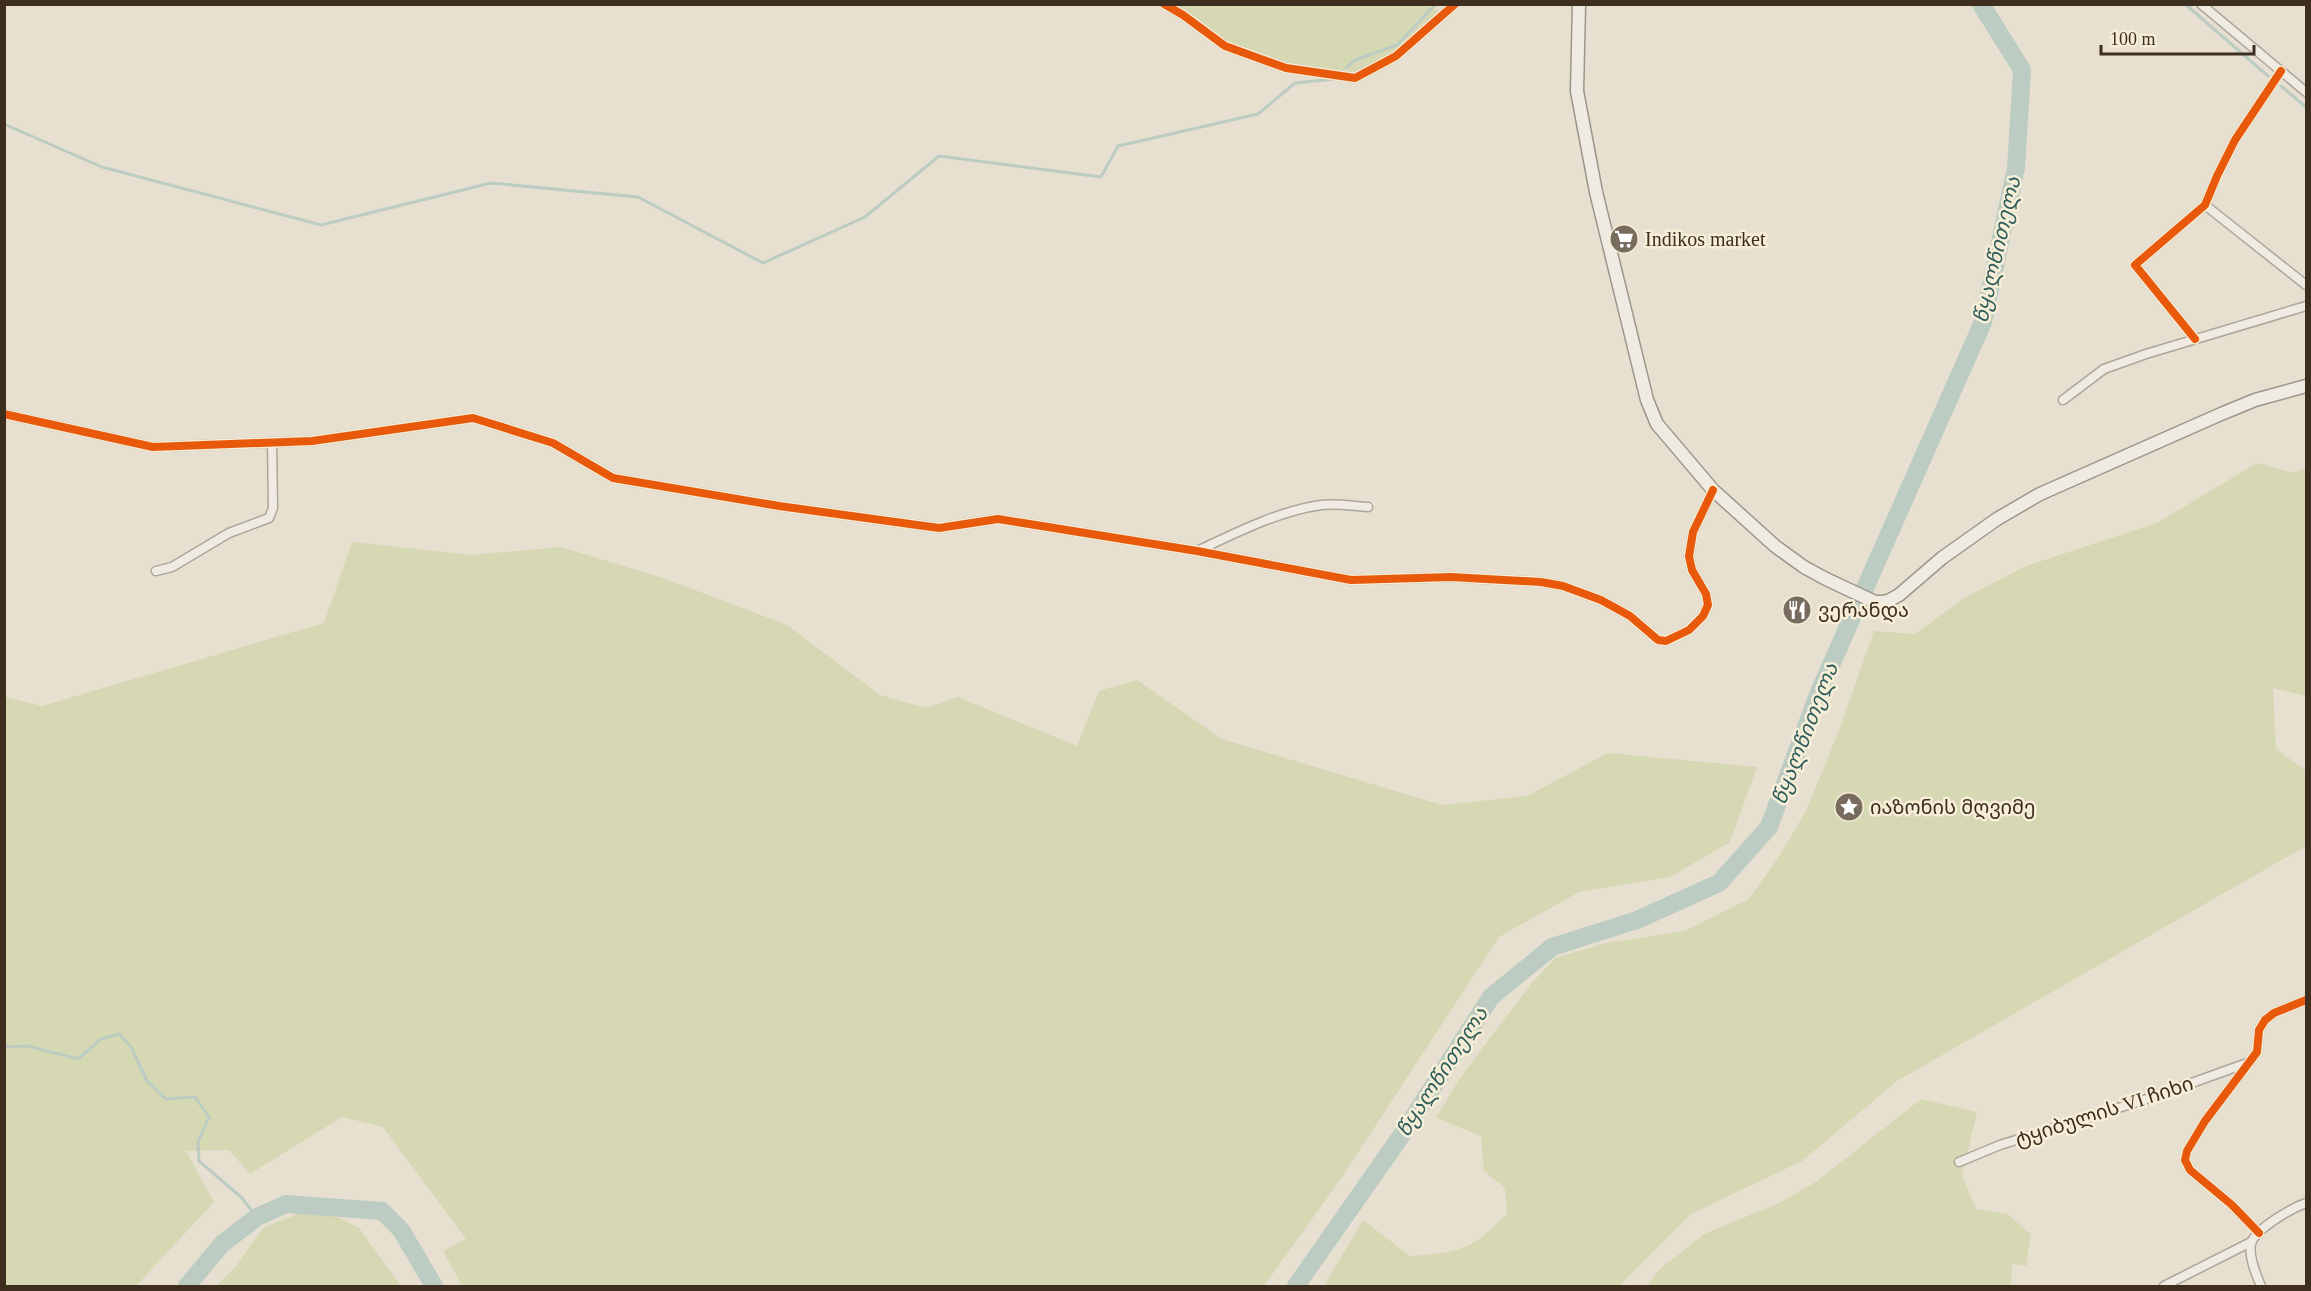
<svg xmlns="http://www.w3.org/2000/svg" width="2311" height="1291" font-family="'Times New Roman','Noto Sans Georgian',serif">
  <rect width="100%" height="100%" fill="#e7e0d1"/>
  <path fill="#d6d7b3" d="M1425,4L1443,13L1396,54L1360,71L1342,74L1288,72L1220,38L1162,5Z
    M2257,463L2294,473L2306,468V696L2273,688L2276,749L2306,771V846L1897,1081L1802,1161L1691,1214L1619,1286H1324L1363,1220L1410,1256C1458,1253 1474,1250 1507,1213L1505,1188L1484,1171L1481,1136L1436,1118L1460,1078L1492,1035L1532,983L1555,958L1606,943L1685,931L1749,899L1778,858L1806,811L1838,733L1874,631L1915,634L1964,598L2026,566L2157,523Z
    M352,542L472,555L561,547L666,579L787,625L880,695L926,708L958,697L1077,746L1099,691L1137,680L1222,739L1442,805L1527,796L1608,753L1757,767L1730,842L1670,877L1579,892L1499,937L1342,1177L1264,1286H462L443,1251L466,1239L383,1127L342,1117L250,1174L229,1150L186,1151L214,1202L136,1286H5V697L42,706L324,623Z
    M1921,1099L1977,1112L1962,1175L1976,1209L2008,1214L2031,1235L2026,1266L2012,1264L2011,1286H1647L1660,1269L1704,1234L1777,1204L1816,1182Z
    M330,1213L359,1228L401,1286H216L236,1266L263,1228L298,1214Z"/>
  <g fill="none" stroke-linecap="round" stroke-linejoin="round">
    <path stroke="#bcccc2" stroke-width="3" d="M2185,4L2268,76
      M1346,68L1355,60L1397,45L1436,4
      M2281,86L2306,107
      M4,124L102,167L321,225L491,183L638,197L763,263L865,217L939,156L1101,177L1118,146L1258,114L1295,83L1335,79
      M4,1047L27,1046L78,1059L101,1039L119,1034L131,1047L147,1081L166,1099L195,1097L209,1117L198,1142L199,1161L241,1197L257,1217"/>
    <path stroke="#bcccc2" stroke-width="18" d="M187,1286L222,1244L257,1217L286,1204L382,1211L401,1230L434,1286
      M1296,1286L1401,1136L1491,997L1552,947L1637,920L1719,883L1769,827L1819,692L1983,322L2016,168L2022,70L1981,4"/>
    <g stroke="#ada599" stroke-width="11">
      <path id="street" d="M1164,4L1183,15L1225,46L1286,68L1355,78L1396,56L1455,4
        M2201,4L2306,92
        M2205,205L2306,285
        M2195,339L2135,265L2205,205L2217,176L2235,140L2281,71
        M2063,400L2104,369L2146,354L2306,306
        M4,414L153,447L312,441L473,418L553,443L613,478L779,506L939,528L998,519L1197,551L1351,580L1451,577L1541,582L1563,586L1601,600L1630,616L1658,640L1666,641L1689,630L1703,616L1708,605L1706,594L1692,570L1689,556L1693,532L1713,490
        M1197,551C1236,533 1278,511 1321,505C1336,503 1353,506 1368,507
        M156,571L172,567L229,533L269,518L273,508L272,442
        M1959,1162L2000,1145L2150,1098L2250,1062
        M2259,1233L2232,1205L2190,1170L2185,1160L2187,1151L2205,1121L2257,1052L2259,1030L2265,1020L2274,1013L2306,1000
        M2164,1286L2251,1242
        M2261,1286C2256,1275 2247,1252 2252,1241C2259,1227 2292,1208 2306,1203"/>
    </g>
    <g stroke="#9c958a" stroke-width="15">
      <path id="secondary" d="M1579,4L1577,91L1596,192L1647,400L1657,424L1713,490L1775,546L1804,567L1826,579L1875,602H1882L1888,601L1899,595L1942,558L1997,519L2040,494L2221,414L2255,400L2306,386"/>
    </g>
    <use href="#street" stroke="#efebe3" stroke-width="8"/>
    <use href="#secondary" stroke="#efebe3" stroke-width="12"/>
    <g stroke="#f7eed8" stroke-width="11">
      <path id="cycleway" d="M1164,4L1183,15L1225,46L1286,68L1355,78L1396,56L1455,4
        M2195,339L2135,265L2205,205L2217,176L2235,140L2281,71
        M4,414L153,447L312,441L473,418L553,443L613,478L779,506L939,528L998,519L1197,551L1351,580L1451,577L1541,582L1563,586L1601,600L1630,616L1658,640L1666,641L1689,630L1703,616L1708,605L1706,594L1692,570L1689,556L1693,532L1713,490
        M2259,1233L2232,1205L2190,1170L2185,1160L2187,1151L2205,1121L2257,1052L2259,1030L2265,1020L2274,1013L2306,1000"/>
    </g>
    <use href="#cycleway" stroke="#e8590c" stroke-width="8"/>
  </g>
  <defs>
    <g id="supermarket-disc" transform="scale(1.5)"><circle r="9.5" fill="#786c5e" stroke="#f7eed8"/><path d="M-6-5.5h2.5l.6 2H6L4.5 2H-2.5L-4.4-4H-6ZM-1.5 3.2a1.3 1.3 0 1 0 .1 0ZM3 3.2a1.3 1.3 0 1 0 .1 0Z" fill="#fff"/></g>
    <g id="restaurant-disc" transform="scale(1.5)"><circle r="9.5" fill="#786c5e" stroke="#f7eed8"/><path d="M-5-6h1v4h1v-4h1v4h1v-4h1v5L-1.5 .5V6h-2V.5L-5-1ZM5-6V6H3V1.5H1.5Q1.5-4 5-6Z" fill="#fff"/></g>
    <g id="sight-disc" transform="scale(1.5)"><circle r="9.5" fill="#786c5e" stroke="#f7eed8"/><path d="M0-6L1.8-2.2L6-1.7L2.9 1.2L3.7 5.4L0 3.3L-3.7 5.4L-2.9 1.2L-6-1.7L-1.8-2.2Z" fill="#fff"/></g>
  </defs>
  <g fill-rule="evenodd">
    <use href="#supermarket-disc" x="1624" y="239"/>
    <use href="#restaurant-disc" x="1797" y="610"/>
    <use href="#sight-disc" x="1849" y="807"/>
  </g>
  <g text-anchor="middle" stroke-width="5" stroke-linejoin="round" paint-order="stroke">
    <g font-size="20" fill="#3d2e20" stroke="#f7eed8" text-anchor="start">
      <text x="1645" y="246">Indikos market</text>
      <text x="1818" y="617">ვერანდა</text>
      <text x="1870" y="814">იაზონის მღვიმე</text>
    </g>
    <g font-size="20" fill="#3d2e20" stroke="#f7eed8">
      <text transform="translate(2104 1111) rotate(-18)" y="7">ტყიბულის VI ჩიხი</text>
    </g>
    <g font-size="21" font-style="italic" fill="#2f5d5a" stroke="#f7eed8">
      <text transform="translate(1997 250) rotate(-77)" y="7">წყალწითელა</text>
      <text transform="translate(1805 734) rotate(-69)" y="7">წყალწითელა</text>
      <text transform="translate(1442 1072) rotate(-57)" y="7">წყალწითელა</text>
    </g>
  </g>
  <rect width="2311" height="1291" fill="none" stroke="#3d2e20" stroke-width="12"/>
  <path d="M2101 45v9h153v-9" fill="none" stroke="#3d2e20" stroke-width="3"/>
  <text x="2110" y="45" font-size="18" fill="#3d2e20" stroke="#f7eed8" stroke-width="4.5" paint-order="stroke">100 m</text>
</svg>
